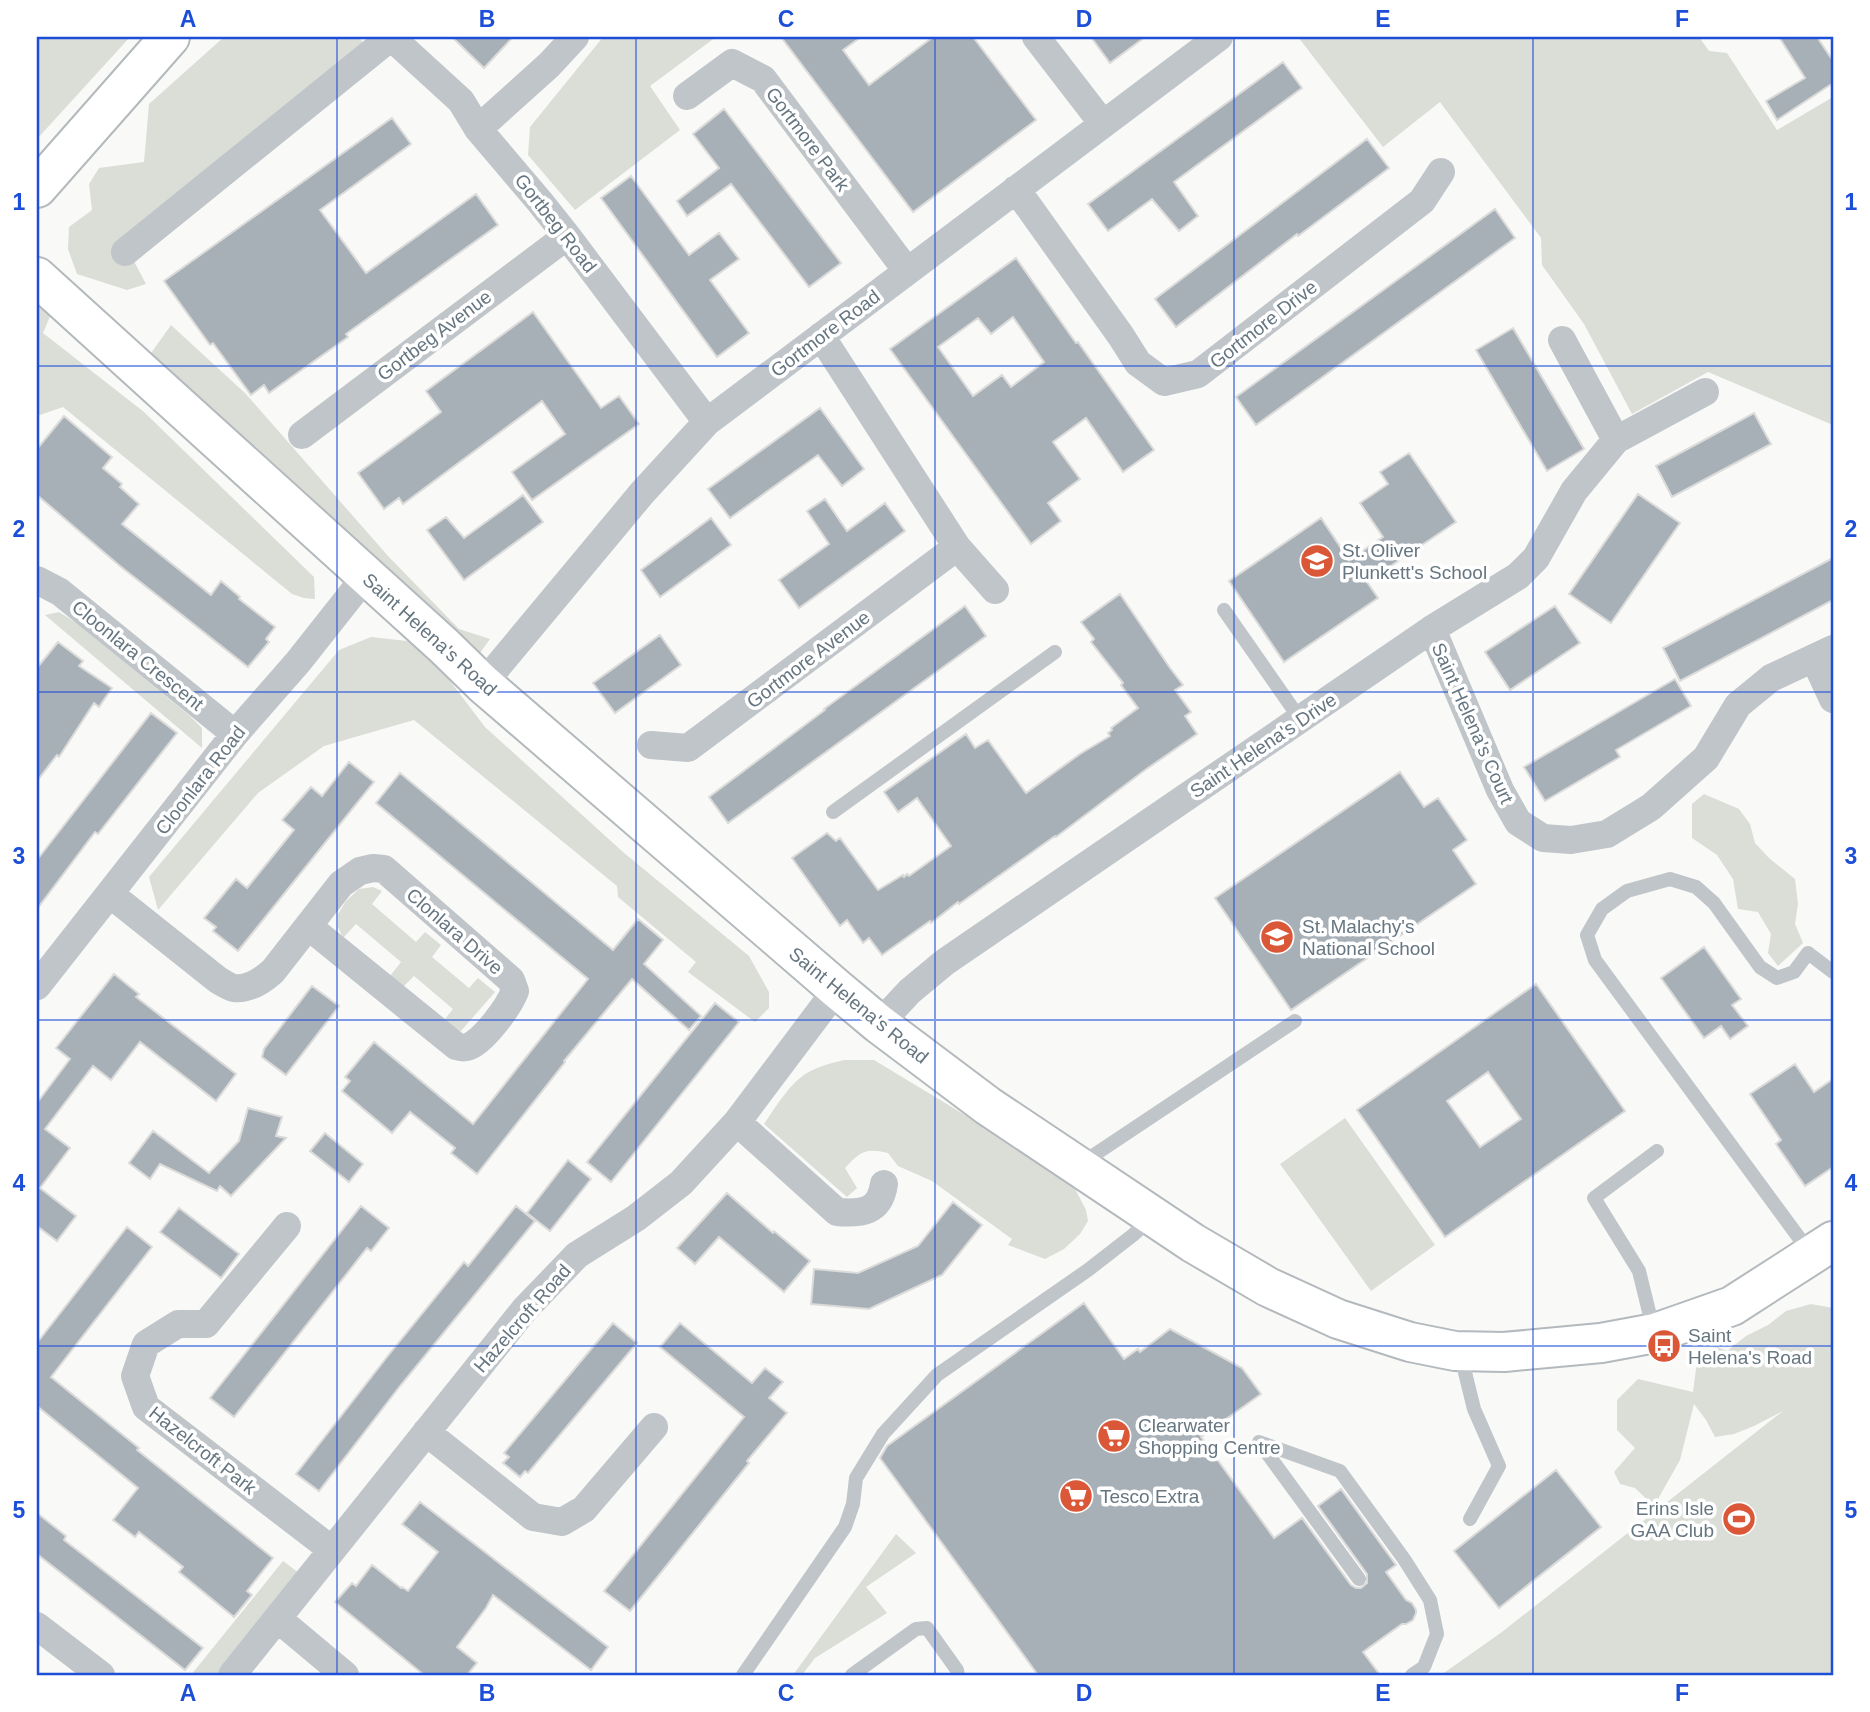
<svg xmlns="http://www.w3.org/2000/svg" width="1870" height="1712" font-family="Arial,sans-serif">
  <rect width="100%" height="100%" fill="#f9f9f7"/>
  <path fill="#daded7" d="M37,37H130L37,139Z
    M224,37H359L366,47L125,244L146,284L127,290L77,274L68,249L69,227L92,210L89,184L99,168L144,162L149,104Z
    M603,37H716L650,86L680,130L575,210L528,155L530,127Z
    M1298,37H1699L1709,51L1727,53L1777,130L1833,97V425L1708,372L1632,414L1584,324L1542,265L1541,238L1440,102L1383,147Z
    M37,304L51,314L43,333L144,412L314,577L315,599L304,598L292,594L63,407L37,416Z
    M171,325L246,394L388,556L459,629L490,639L477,657L149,356Z
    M59,612L78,624L190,716L202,728V748L45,615Z
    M371,637L407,641L434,660L485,727L623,852L749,956L769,992V1008L755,1022L688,972L696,962L618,897L617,886L414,720L324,746L258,793L158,910L149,877L339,650Z
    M1704,794L1739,809L1750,824L1755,843L1769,858L1795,879L1798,904L1795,924L1803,943L1778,966L1768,953L1771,934L1758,912L1738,909L1733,879L1717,855L1692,838V804Z
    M373,887L382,891L372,904L416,942L425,932L441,945L432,957L469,988L478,978L495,992L460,1032L445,1019L453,1009L414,976L403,987L390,976L401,962L356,924L343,938L338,927V914L346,901L359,889Z
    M844,1060H874L965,1115L1074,1187L1086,1210L1088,1221L1080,1234L1064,1249L1045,1259L1008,1245L1012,1239L932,1181L898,1166L888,1153C865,1148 861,1151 845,1168L857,1188L847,1197L764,1124C775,1108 790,1083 807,1073C819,1066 832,1063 844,1060Z
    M1345,1118L1435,1245L1371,1291L1280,1164Z
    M1811,1304L1833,1308V1675H1441L1502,1632L1783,1411L1754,1426L1734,1434L1715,1437L1706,1420L1694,1404L1680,1460L1654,1506L1635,1488L1620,1484L1614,1472L1635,1448L1617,1430V1400L1638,1379L1693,1392L1697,1361L1715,1346L1727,1351L1746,1336L1768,1325L1786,1311Z
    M896,1534L916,1553L866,1587L887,1613L815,1658L802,1675H793Z
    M283,1561L299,1573L217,1675H191Z"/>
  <path fill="#a8b0b7" stroke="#dbdbda" stroke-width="2" fill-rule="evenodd" d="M452,37H513L484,68Z
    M781,37H861L843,50L869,85L933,37H973L1036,120L913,212Z
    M1091,37H1145L1110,63Z
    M1779,37H1817L1833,61V83L1777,120L1766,101L1805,78Z
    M1283,62L1302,88L1174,182L1198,216L1179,231L1152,199L1108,231L1088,204Z
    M724,109L841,263L809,287L731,184L687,216L677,201L719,168L693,134Z
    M392,118L411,144L320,210L366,273L476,194L498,225L346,334L348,337L269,393L264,385L251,395L213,343L210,345L164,281Z
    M1367,139L1389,168L1298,236L1297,234L1176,327L1155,299Z
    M631,176L689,255L719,233L739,259L710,280L749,333L717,357L601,198Z
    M1495,209L1515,238L1256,425L1236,397Z
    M1016,258L1076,343L1078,342L1154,450L1123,472L1086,418L1053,442L1080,479L1048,503L1061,521L1031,544L890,349ZM1013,317L1044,362L1011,387L1002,375L973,396L938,347L978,318L991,334Z
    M533,312L601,408L619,396L639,424L532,500L512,472L565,434L542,401L403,504L399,498L384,509L358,473L441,412L426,391Z
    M1513,328L1584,449L1547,471L1476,350Z
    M820,408L864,469L842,486L818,455L730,518L708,489Z
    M1754,413L1771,444L1672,497L1656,466Z
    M64,416L112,457L103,468L122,484L120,487L139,504L122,524L211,595L221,581L240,597L239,599L275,627L266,639L269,642L248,667L120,566L37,495V449Z
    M1409,453L1456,522L1367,582L1378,598L1284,662L1229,581L1321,518L1349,560L1383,537L1360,503L1388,484L1380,472Z
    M1638,494L1680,523L1611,623L1569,594Z
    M523,495L543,522L464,580L427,530L446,517L464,538Z
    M825,499L847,531L885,503L905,531L799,608L779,580L829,544L807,511Z
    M711,518L731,545L660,597L641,570Z
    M1833,558V600L1680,681L1663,648Z
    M1120,594L1170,668L1183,685L1175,690L1191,712L1185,716L1197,734L1145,770L1056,837L1055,836L959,904L958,902L931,923L930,921L882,955L869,938L863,943L847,920L840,926L792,858L827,833L836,841L840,838L878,890L903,875L904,877L907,874L909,876L951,846L917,798L898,812L884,792L966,734L975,748L988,740L1026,793L1080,754L1110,736L1108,733L1112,730L1111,728L1138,708L1121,685L1123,683L1091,642L1094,639L1081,622Z
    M965,606L986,636L728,823L709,797L825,710L824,709Z
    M1555,606L1580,643L1510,690L1485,652Z
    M660,635L681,665L615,713L593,683Z
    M58,642L83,661L79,666L112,688L99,707L94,703L59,757L57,755L37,781V668Z
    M1675,679L1691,706L1616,750L1620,757L1545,801L1524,767Z
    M151,713L177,733L98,834L95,832L37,909V860Z
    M349,762L374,782L238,951L213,931L216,927L204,918L236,879L247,888L294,830L282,820L311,787L322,796Z
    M1400,772L1424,807L1438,798L1467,840L1453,850L1476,884L1291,1010L1215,898Z
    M400,773L613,950L638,919L663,940L644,964L701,1016L689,1030L632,979L564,1061L565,1062L477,1174L451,1153L455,1148L410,1112L392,1133L342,1091L350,1081L345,1077L374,1042L473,1124L588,979L376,803Z
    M1704,947L1741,999L1732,1005L1748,1026L1730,1039L1721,1026L1704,1038L1661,978Z
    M114,974L139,994L136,997L236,1074L216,1101L140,1042L111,1080L93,1066L45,1129L70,1148L40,1188L76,1216L57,1241L37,1226V1103L70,1059L56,1048Z
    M1536,984L1625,1111L1445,1237L1357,1110ZM1488,1072L1521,1119L1480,1147L1447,1101Z
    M312,986L339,1006L286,1075L262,1057L264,1049Z
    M715,1003L739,1022L611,1182L587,1162Z
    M1795,1064L1814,1092L1833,1079V1167L1805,1186L1776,1144L1781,1140L1750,1094Z
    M248,1108L282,1117L276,1136L286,1138L231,1196L220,1186L217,1191L160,1164L150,1179L129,1163L153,1131L209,1173L239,1141Z
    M325,1133L363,1164L349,1182L310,1151Z
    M568,1160L591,1179L550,1231L527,1213Z
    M727,1193L773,1233L774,1231L810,1261L784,1292L719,1237L695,1264L677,1248Z
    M953,1202L982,1225L942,1275L869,1309L811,1304L814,1269L858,1273L918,1246Z
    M361,1206L389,1228L371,1251L367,1248L234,1417L210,1398Z
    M516,1206L535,1221L400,1386L319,1491L296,1474L387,1357L464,1262L468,1266Z
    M179,1208L239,1254L221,1278L160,1232Z
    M127,1227L152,1247L51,1377L139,1448L137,1450L273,1558L247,1591L252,1595L234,1617L179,1572L183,1567L139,1532L135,1537L113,1520L138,1488L37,1406V1343Z
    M1084,1303L1124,1359L1138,1349L1140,1352L1170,1329L1242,1368L1261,1394L1201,1437L1274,1538L1302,1518L1351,1585L1356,1588H1361L1367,1583V1574L1318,1506L1341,1489L1396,1565L1386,1572L1406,1600L1412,1603L1416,1610V1613L1413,1620L1406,1624H1402L1363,1652L1380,1675H1038L880,1458L887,1446Z
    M613,1323L637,1343L528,1473L525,1471L520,1477L503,1463L509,1457L504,1453Z
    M680,1323L752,1383L765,1368L783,1382L769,1398L787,1413L747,1461L749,1463L630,1611L604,1591L744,1417L660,1347Z
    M1556,1470L1601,1527L1499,1608L1454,1551Z
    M420,1502L608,1647L591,1670L493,1595L486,1608L457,1647L477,1663L467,1675H424L335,1602L352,1583L356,1586L372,1565L401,1588L402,1587L408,1591L438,1552L402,1524Z
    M37,1513L66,1536L64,1540L203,1648L185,1670L37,1554Z"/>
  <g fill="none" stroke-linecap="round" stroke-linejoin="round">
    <g stroke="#b3b9bd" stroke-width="42">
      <path id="secondary" d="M37,188L170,37
        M37,277L444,646L483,684L837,989L879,1024L988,1106L1193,1243L1268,1287L1338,1319L1410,1342L1455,1351L1504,1352L1601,1343L1655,1333L1732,1306L1833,1241"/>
    </g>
    <path stroke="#c0c5c9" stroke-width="14" d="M1224,610L1300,719
      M833,812L1055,652
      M1079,1165L1295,1021
      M1811,1254L1595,960L1587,935L1602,909L1627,891L1670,879L1696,887L1714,903L1760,967L1777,978L1794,972L1808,953L1833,972
      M1654,1332L1639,1271L1594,1198L1657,1151
      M1460,1352L1474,1409L1499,1466L1470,1519
      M1359,1579L1259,1442L1340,1471L1404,1559L1430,1600L1437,1634L1424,1667L1412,1675
      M743,1675L845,1527L853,1504L856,1478L883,1434L937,1375L1088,1270L1133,1235L1152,1218
      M852,1675L916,1629L927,1628L957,1670L958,1675"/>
    <path stroke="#c0c5c9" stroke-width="28" d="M1036,37L1103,124
      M687,96L732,63L763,79L907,271
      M478,129L549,65L575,37
      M1016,189L1121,336L1138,363L1164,382L1198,374L1422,201L1441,172
      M125,252L391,37L461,101L478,129L540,202L567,236L707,422
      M821,336L957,547L995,590
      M1562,340L1616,440
      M302,435L567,236
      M37,580L60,592L235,734
      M1432,629L1500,790L1518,822L1543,838L1571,840L1607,834L1651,807L1706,758L1738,705L1771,678L1833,649
      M1814,658L1833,699
      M483,684L642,493L707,422L1219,37
      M651,745L688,748L957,547
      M110,894L218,980C223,983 229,987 234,988C249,990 263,980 273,971L341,884L360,871L373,868L384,869L511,980L515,991C509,1006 483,1043 467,1047C463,1048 459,1047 456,1046L308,926
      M37,986L235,734L298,662L366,576
      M879,1024L910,991L945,962L1432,629L1518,576L1536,558L1574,491L1616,440L1705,392
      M737,1122L837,1212C862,1214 880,1212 884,1184
      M287,1226L206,1324H178L146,1344L135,1376L146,1407L332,1550
      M426,1432L533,1517L562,1522L584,1509L654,1427
      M278,1619L345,1675
      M37,1626L101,1675
      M232,1675L525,1309L577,1255L636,1218L681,1183L737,1122L837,989"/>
    <use href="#secondary" stroke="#fff" stroke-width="38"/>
  </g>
  <path fill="none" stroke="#1d4ed8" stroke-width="2" stroke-opacity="0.55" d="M337,37V1675M636,37V1675M935,37V1675M1234,37V1675M1533,37V1675M37,366H1833M37,692H1833M37,1020H1833M37,1346H1833"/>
  <defs>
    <g id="school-disc" transform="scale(1.75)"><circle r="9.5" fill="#da5837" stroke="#fff"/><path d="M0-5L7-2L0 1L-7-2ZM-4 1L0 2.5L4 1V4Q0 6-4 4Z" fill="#fff"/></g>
    <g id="bus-disc" transform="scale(1.75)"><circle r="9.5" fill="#da5837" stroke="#fff"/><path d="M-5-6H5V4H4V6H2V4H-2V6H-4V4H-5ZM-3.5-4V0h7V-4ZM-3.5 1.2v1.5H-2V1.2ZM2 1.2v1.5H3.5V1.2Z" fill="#fff"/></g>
    <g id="supermarket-disc" transform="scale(1.75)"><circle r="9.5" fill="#da5837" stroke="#fff"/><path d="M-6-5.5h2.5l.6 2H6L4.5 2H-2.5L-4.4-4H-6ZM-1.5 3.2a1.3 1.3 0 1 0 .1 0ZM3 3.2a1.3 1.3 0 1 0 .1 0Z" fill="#fff"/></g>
    <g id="stadium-disc" transform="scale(1.75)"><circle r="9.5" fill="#da5837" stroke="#fff"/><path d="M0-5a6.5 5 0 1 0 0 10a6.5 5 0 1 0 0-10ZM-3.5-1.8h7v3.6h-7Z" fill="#fff"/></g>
  </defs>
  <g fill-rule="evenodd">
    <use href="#school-disc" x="1317" y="561"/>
    <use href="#school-disc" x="1277" y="937"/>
    <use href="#bus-disc" x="1664" y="1346"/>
    <use href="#supermarket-disc" x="1114" y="1436"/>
    <use href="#supermarket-disc" x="1076" y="1496"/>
    <use href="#stadium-disc" x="1739" y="1519"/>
  </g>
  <g text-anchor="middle" stroke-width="7" stroke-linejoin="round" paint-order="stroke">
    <g font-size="19" fill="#667681" stroke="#fff">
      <text transform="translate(808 139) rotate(53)" y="7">Gortmore Park</text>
      <text transform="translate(556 223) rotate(52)" y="7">Gortbeg Road</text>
      <text transform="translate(1263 324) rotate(-38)" y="7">Gortmore Drive</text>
      <text transform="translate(825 333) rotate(-37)" y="7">Gortmore Road</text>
      <text transform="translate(434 335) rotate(-37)" y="7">Gortbeg Avenue</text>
      <text transform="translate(430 634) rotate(42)" y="7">Saint Helena's Road</text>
      <text transform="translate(138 655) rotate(39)" y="7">Cloonlara Crescent</text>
      <text transform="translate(808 659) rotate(-37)" y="7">Gortmore Avenue</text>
      <text transform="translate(1473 723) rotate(66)" y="7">Saint Helena's Court</text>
      <text transform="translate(1263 745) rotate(-34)" y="7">Saint Helena's Drive</text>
      <text transform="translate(200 780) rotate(-52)" y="7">Cloonlara Road</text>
      <text transform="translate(455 931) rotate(41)" y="7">Clonlara Drive</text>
      <text transform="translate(859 1005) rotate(39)" y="7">Saint Helena's Road</text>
      <text transform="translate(522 1318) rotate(-49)" y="7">Hazelcroft Road</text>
      <text transform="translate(203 1450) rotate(38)" y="7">Hazelcroft Park</text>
    </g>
    <g font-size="19" fill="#667681" stroke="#fff" text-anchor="start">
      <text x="1342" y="557">St. Oliver<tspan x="1342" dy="22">Plunkett's School</tspan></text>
      <text x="1302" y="933">St. Malachy's<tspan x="1302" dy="22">National School</tspan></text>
      <text x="1688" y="1342">Saint<tspan x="1688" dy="22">Helena's Road</tspan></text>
      <text x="1138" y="1432">Clearwater<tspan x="1138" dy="22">Shopping Centre</tspan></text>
      <text x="1100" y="1503">Tesco Extra</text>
      <text x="1714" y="1515" text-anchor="end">Erins Isle<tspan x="1714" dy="22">GAA Club</tspan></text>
    </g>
  </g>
  <rect width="1870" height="1712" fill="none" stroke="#ffffff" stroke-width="77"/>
  <rect x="38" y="38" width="1794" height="1636" fill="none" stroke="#1d4ed8" stroke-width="2.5"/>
  <g font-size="23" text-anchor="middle" font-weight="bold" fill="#1d4ed8">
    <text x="188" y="27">A</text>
    <text x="487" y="27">B</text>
    <text x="786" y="27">C</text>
    <text x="1084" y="27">D</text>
    <text x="1383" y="27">E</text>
    <text x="1682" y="27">F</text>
    <text x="19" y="210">1</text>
    <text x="1851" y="210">1</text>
    <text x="19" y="537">2</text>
    <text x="1851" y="537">2</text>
    <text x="19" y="864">3</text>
    <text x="1851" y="864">3</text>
    <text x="19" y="1191">4</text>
    <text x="1851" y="1191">4</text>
    <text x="19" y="1518">5</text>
    <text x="1851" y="1518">5</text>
    <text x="188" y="1701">A</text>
    <text x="487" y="1701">B</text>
    <text x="786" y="1701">C</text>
    <text x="1084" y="1701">D</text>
    <text x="1383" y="1701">E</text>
    <text x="1682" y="1701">F</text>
  </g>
</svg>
